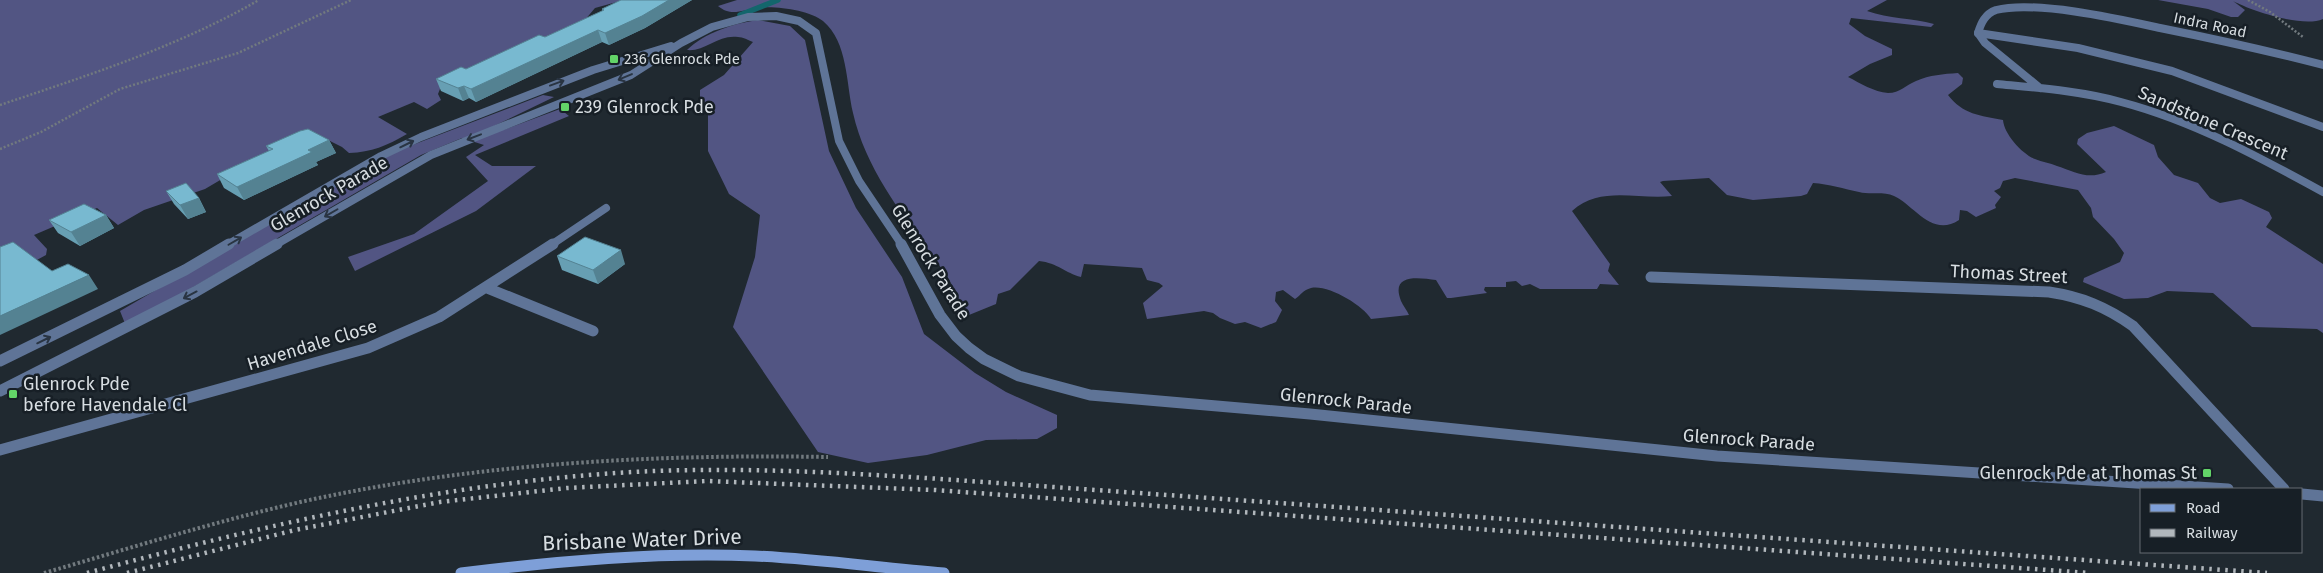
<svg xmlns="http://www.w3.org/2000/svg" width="2323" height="573" font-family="'Fira Sans',sans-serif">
  <rect width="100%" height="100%" fill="#202930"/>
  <path fill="#525583" d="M0,0H624L595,8L584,21L440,89L438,94L441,100L427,109L414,102L378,117L407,134C386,146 372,152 349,153L342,147L322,137L222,179L205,189L144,210L118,225L97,208L34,235L47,249L46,255L35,261L0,251Z
    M737,0H1887L1867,11C1889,19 1912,18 1934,24L1931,27L1851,18L1849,24L1865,36L1892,49V55L1870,64L1848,77C1860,83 1874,92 1888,93C1900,93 1906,85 1916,81C1930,75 1943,74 1958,73L1963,78L1962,84L1948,95C1962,114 1981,116 2003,120C2004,134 2022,154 2035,159C2042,162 2050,163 2057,166C2075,172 2088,180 2106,172L2077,144L2078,139L2087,133L2114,126L2154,145L2158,157L2174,175L2198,183L2210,198L2220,203L2241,199L2269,212L2272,218L2266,227L2323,264V333L2317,329L2252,327L2213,293L2167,291L2148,298L2124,299L2083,282L2084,278L2120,262L2124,253L2114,239L2093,217L2091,208L2078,190L2015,178L2003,181L2000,188L1994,191L2001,197L1995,205L1996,208L1976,217L1967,211L1960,210L1959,220C1932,238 1914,205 1894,196C1884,191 1870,195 1859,192C1844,189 1829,184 1813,183L1807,194L1801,196L1753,200L1727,195L1709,178L1663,181L1660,182L1672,196C1637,200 1601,185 1572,211L1610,264L1608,271L1619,285L1600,284L1597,289H1540L1530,284L1522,286L1516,281L1506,282V287H1485L1484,290L1487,293L1451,298H1447L1436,280C1419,278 1390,273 1401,301C1403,306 1407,310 1409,315L1371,319C1363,305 1327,284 1311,288C1303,290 1301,295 1295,299L1283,290L1276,292L1275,301L1282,310L1276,322L1261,328L1245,322L1235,324L1220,318L1213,313L1204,311L1147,319L1143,303L1163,286L1159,283L1147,280L1142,268L1084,264L1081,277C1065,273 1058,263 1039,261L1010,290L998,294L996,304L969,315C959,303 955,289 947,276C911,225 867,175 853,113C846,83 848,42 823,21C810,10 773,5 757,8C742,10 731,17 718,6Z
    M2158,0H2323V19C2303,28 2252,11 2233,1L2245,10L2238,17H2231L2208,9Z
    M758,20L790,26L805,40L829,151L856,208L902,277L924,334L975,373L1006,392L1057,415V428L1037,439L986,440L927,455L868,463L818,452L733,327L755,257L760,215L729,194L708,151V114L700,101V90L724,75L753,42C748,40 743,37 738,37C719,34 704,52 687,50C704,33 735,23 758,20Z
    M543,95L554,97L494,126L503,130L560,109L569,116L475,155L492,166H536L476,211L355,271L348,257L414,234L488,181L466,157L484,145L462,138L421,155L126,326L120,311L389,154Z"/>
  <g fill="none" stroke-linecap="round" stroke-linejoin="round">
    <path stroke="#13666c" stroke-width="5.5" d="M740,15L778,0"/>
    <path stroke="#727a7f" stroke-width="2.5" stroke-dasharray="2 2" stroke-linecap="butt" d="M2248,0L2270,12L2303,37
      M0,105C89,75 177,47 259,0
      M0,149L41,132L120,89L238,53L351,0"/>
    <path stroke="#727a7f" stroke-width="4" stroke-dasharray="2.5 2.5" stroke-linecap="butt" d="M44,573C134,547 223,519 314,499C483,463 656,454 828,457"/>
    <path stroke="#5f7497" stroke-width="8" d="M1978,33L2078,48L2172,71L2323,127"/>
    <path stroke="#5f7497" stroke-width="8" d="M1997,84C2039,88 2081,91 2121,102C2193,121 2259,157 2323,192
      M2040,88L1985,43L1978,33C1981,23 1985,14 1996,10C2035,0 2119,19 2160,28C2215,39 2269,51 2323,65
      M227,245L381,156L421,137L593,70L671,46
      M275,245L431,155L631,75L681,43L712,27L748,17L776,16L799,21L816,33L839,141L859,181L902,245
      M551,245L606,208"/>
    <path stroke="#5f7497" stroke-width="11" d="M901,244L940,315L956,336L969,348L984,359L1019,376L1090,395L1310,414L1717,456L2228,489
      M1651,277L2049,292C2082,297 2106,307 2133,326L2284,489
      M487,288L593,331
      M0,361L185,270L229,244
      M0,391L195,292L277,244
      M0,450L368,348L439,317L553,244
      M2302,494L2323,496"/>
    <path stroke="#7e9fd8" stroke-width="11" d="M461,573C559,561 657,552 755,556C819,559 881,568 944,573"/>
    <path stroke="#b1b7bc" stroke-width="4.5" stroke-dasharray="2.5 5.5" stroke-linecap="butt" d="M87,573C261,526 436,485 616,473C724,466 833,472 941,479L2267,573
      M127,573L295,530L440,502L567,488L707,481L935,490L2089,573"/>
  </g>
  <path fill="#679fb3" d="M621,0H692L645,28L609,45L602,42L476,102L469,98L463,101L441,91L436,79L466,69L545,37L602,11V9Z
    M329,140L336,153L316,162L318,165L244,200L224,188L217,174L269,151L266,146Z
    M166,191L199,198L206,212L188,219L174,204Z
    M106,215L114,228L80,246L58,233L49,220Z
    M557,256L625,264L598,284L562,270Z"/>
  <path fill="#548292" d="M669,0H692L645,28L609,45L605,33Z
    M598,30L602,42L476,102L471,89Z
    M464,86L469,98L463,101L458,88Z
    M329,140L336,153L316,162L318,165L244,200L237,187L308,150Z
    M199,198L206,212L188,219L180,205Z
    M106,215L114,228L80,246L71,232Z
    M621,250L625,264L598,284L593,270Z
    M89,275L98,289L0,335V316Z"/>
  <path fill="#78b9d0" stroke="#548292" d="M621,0H669L642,16L605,33L598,30L471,89L464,86L458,88L436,79L461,67L466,69L539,35L545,37L604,10L602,9Z
    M308,129L329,140L308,150L312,152L237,187L217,174L273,149L266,146L300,131Z
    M186,183L199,198L180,205L166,191Z
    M84,204L106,215L71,232L49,220Z
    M585,237L621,250L593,270L557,256Z
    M13,242L52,271L68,264L89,275L0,316V247Z"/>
  <defs><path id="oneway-shaft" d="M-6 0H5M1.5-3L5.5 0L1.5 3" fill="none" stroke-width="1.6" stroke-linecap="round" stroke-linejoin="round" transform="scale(1.25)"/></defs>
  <g stroke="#293442">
    <use href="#oneway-shaft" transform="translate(625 77) rotate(157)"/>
    <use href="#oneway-shaft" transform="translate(557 83) rotate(-20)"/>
    <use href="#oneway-shaft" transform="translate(474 137) rotate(159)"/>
    <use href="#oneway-shaft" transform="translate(407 144) rotate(-26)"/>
    <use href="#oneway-shaft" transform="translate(331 213) rotate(150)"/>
    <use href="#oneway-shaft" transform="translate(235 241) rotate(-30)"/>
    <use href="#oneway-shaft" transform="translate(190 295) rotate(152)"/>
    <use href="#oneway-shaft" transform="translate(44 340) rotate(-26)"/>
  </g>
  <g fill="#63d468" stroke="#171f26" stroke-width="2">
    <rect x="609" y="54" width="10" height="10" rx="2.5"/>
    <rect x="560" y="102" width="10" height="10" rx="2.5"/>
    <rect x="8" y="389" width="10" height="10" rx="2.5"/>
    <rect x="2202" y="468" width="10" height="10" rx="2.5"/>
  </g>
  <g text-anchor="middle" stroke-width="5" stroke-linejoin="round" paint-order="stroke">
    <g font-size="15" fill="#d7dde1" stroke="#171f26">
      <text transform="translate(2210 25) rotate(12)" y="5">Indra Road</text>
    </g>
    <g font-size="15" fill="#d7dde1" stroke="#171f26" text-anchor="start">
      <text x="624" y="64">236 Glenrock Pde</text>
    </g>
    <g font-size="18" fill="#d7dde1" stroke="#171f26" text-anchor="start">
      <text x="575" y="113">239 Glenrock Pde</text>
      <text x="23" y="390">Glenrock Pde<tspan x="23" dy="21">before Havendale Cl</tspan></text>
      <text x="2197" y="479" text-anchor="end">Glenrock Pde at Thomas St</text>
    </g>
    <g font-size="18" fill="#d7dde1" stroke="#171f26">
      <text transform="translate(2213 123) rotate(23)" y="6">Sandstone Crescent</text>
      <text transform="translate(329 194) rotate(-30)" y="6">Glenrock Parade</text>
      <text transform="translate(931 262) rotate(58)" y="6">Glenrock Parade</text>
      <text transform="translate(2009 274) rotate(3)" y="6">Thomas Street</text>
      <text transform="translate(312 345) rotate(-17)" y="6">Havendale Close</text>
      <text transform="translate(1346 401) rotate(6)" y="6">Glenrock Parade</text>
      <text transform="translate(1749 440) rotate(4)" y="6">Glenrock Parade</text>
    </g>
    <g font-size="21" fill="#d7dde1" stroke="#171f26">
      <text transform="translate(642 540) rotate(-2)" y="7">Brisbane Water Drive</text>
    </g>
  </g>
  <rect x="2140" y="488" width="162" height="65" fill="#171f26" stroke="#646b71"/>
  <rect x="2150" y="504" width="25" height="8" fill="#7e9fd8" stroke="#646b71"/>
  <text x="2186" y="513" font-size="15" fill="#d7dde1">Road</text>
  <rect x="2150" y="529" width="25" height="8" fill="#b1b7bc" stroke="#646b71"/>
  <text x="2186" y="538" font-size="15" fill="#d7dde1">Railway</text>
</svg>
